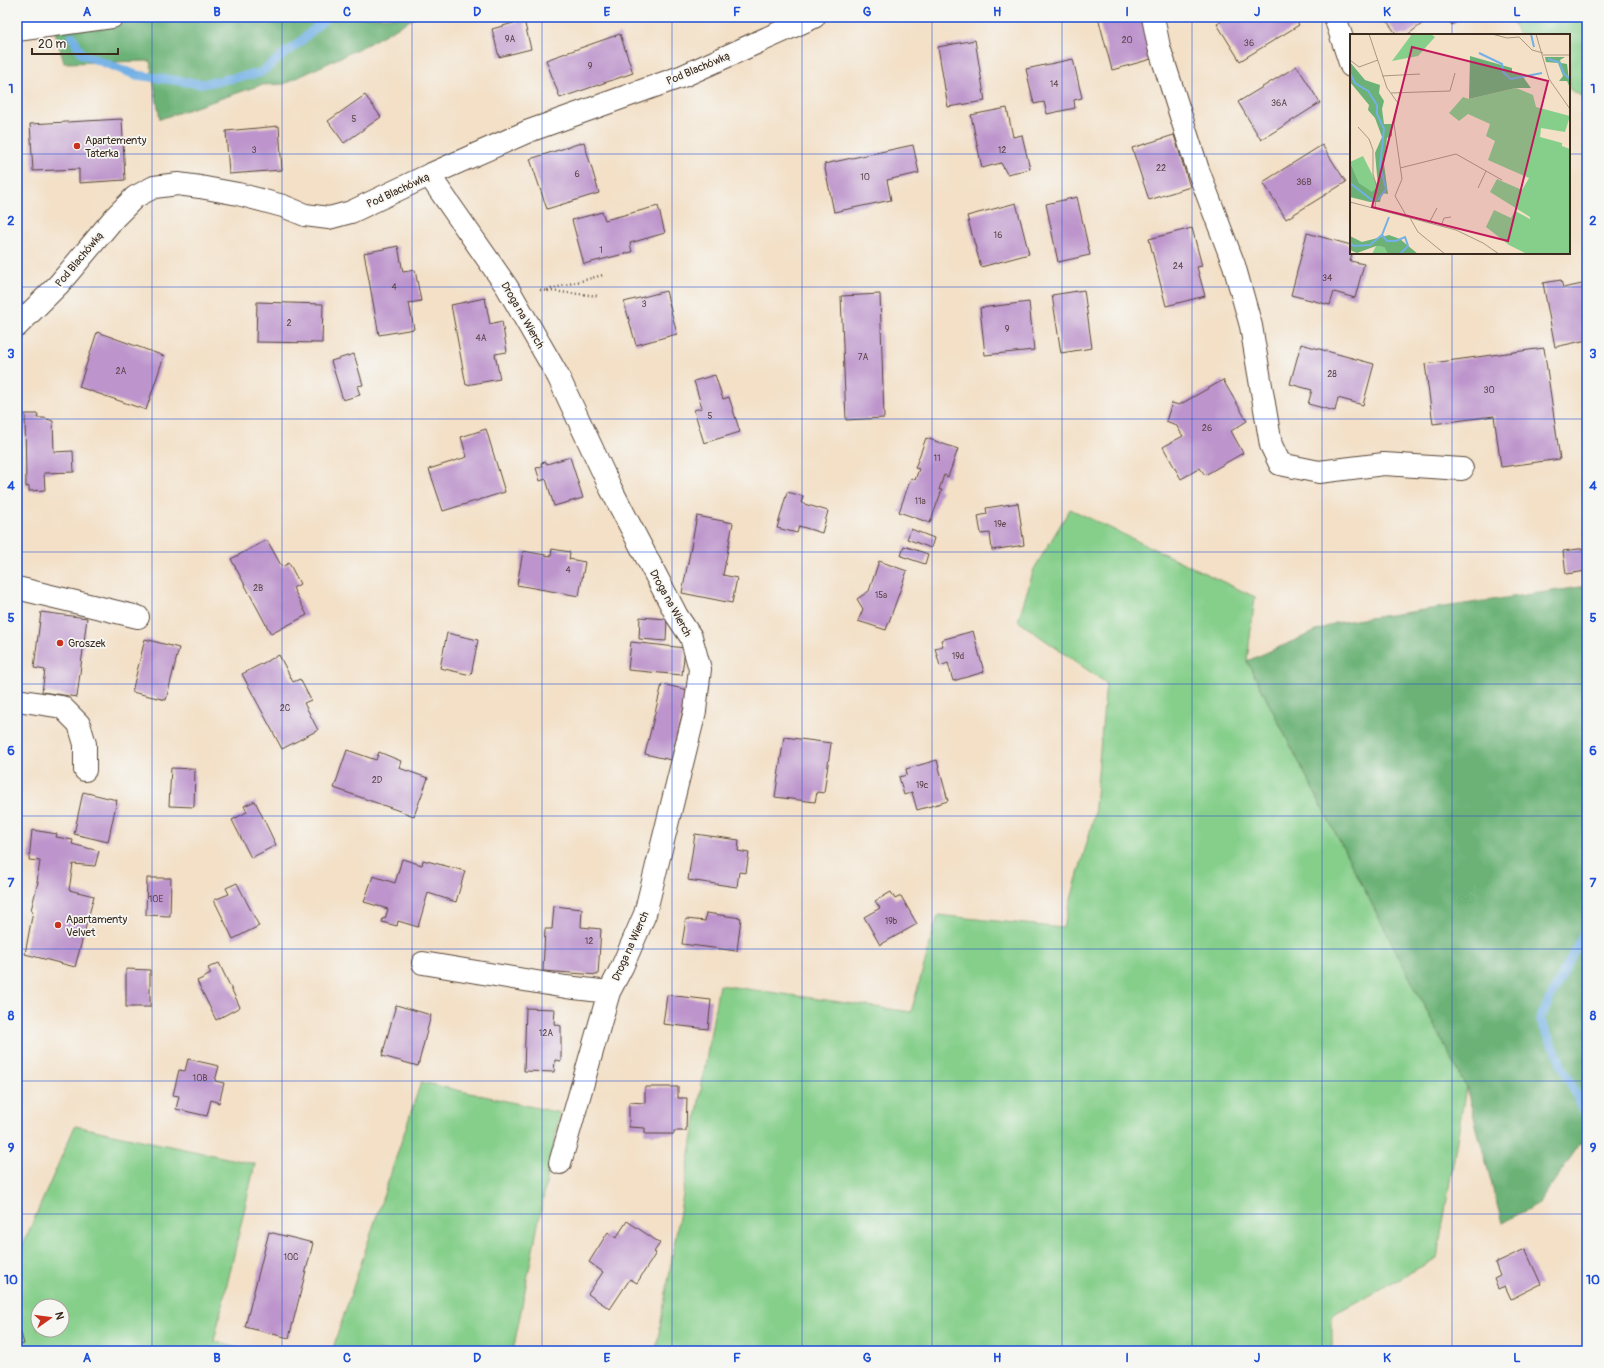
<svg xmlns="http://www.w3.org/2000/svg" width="1604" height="1368" font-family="Pangolin,sans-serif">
  <rect width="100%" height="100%" fill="#f6f6f2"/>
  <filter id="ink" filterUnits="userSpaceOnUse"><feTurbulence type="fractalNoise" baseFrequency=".025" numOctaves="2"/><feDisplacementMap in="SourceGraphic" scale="8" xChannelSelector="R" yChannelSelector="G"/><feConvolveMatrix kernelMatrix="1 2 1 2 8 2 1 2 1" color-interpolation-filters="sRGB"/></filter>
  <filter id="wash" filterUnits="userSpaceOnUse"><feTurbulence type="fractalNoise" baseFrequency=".012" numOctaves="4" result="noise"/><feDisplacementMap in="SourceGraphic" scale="16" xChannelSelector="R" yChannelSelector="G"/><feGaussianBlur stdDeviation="0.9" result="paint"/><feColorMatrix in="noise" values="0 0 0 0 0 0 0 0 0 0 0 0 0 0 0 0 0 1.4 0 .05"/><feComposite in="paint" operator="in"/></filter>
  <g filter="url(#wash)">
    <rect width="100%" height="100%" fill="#f3e0c7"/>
    <path fill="#86cf8b" stroke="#607c54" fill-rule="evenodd" d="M1510,17H1587V99L1569,89V35H1519Z
      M1070,509L1255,597L1247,661L1466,1087L1437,1258L1332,1315V1351H656L719,985L911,1012L938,915L1063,928L1094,817L1106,683L1018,621L1034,569Z
      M421,1082L560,1113L513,1351H332Z
      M75,1126L255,1164L214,1341L248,1351H17V1258ZM38,1306H62V1330H38Z"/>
    <path fill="#6cb277" stroke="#546e4a" d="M51,17H416L366,45L284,84L261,85L160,119L150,61L64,63Z
      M1587,586V1134L1539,1203L1502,1223L1466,1087L1247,661L1335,623Z"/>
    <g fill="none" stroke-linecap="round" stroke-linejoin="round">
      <path stroke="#72b0e5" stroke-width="9" d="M72,36L82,54L136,75L202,84L260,73L300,42L327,17
        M1587,926L1540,1019L1587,1117"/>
    </g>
    <g id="blocks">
      <path fill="#bd95cc" d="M1098,17H1140L1141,21L1145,20L1155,58L1112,70Z
        M1228,17H1294L1299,25L1240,61L1217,24Z
        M1384,17H1431L1407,35H1397Z
        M1446,17H1462L1452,25Z
        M524,20L531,49L499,57L492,29Z
        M620,34L633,73L560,98L546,60Z
        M975,40L985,101L948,107L938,47Z
        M1073,59L1082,98L1074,100L1075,108L1047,114L1044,102L1034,104L1026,69Z
        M1297,66L1320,103L1261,140L1238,102Z
        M365,95L381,117L344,143L328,121Z
        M1007,108L1013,137L1022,135L1030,169L1007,174L1001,163L982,168L971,115Z
        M122,119L125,180L79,183V169L33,171L30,124Z
        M279,126L282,170L229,174L226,131Z
        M1174,135L1190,187L1149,200L1132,148Z
        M584,142L599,193L547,209L530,159Z
        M913,145L919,173L887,180L891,200L834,212L824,164Z
        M1322,145L1346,182L1286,219L1263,182Z
        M1077,197L1090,255L1058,262L1046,204Z
        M1016,203L1029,254L981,267L967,216Z
        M658,206L665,233L630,243L632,252L584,264L572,220L602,212L605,220Z
        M1192,228L1202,266L1197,267L1205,296L1166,306L1149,239Z
        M1307,233L1351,245L1352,253L1350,261L1364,264L1355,298L1334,292L1330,305L1291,295Z
        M398,246L403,272L415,270L421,301L409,303L414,329L379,335L364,253Z
        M1561,280L1563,288L1587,283V340L1555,347L1543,283Z
        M1084,290L1092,348L1061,353L1052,295Z
        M666,291L677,334L636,345L624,302Z
        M880,294L884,418L846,420L841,296Z
        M485,298L490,324L502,321L507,352L495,354L500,379L466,385L451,305Z
        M257,302L323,304L322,343L256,342Z
        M1029,302L1034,350L985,355L980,308Z
        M97,332L164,356L146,410L79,387Z
        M1301,344L1374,364L1363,405L1338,398L1335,411L1308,404L1312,390L1290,384Z
        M1544,348L1560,459L1501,467L1494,416L1433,424L1425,364Z
        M354,354L363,385L357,386L360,395L343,400L331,361Z
        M715,375L723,399L729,397L740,432L704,443L694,410L702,408L694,381Z
        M1223,380L1247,421L1231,431L1243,453L1205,475L1200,468L1181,479L1163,447L1183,436L1176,425L1166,421L1172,403L1179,405Z
        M25,414H38L37,418H44L53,421L54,452L73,451L74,472L44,473L45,490L29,491V486L26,487Z
        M486,429L505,492L443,511L429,469L467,457L461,437Z
        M926,438L958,449L948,477L944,475L939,490H942L930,523L899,512L911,478L915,480L919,469L915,468Z
        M570,457L583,498L554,506L546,479L540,481L536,468L542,467L541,463L546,462L547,464Z
        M787,492L803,496L801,503L828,511L822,533L799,526L797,533L777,528Z
        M1018,503L1024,545L992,550L990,533L981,534L978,516L987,514L986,508Z
        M697,516L733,523L723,575L737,578L732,603L682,593Z
        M911,529L934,538L931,548L907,539Z
        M267,540L282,567L289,563L300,584L293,588L307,615L271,634L231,559Z
        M904,546L928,554L925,564L901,556Z
        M1587,548V571L1566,574L1563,551Z
        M552,549L570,552L569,559L585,562L579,596L517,585L523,551L551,556Z
        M879,561L907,571L886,630L858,621L863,609L857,599L869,591Z
        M41,612L87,618L77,697L42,692L45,670L34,668Z
        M640,617L667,619L666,641L639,639Z
        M973,631L984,672L953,681L948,663L940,666L935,648L943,646L941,640Z
        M447,633L478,640L471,675L440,668Z
        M145,639L179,648L166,700L132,692Z
        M631,642L685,648L682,675L628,670Z
        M279,655L293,682L300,679L311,700L304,703L318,730L282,749L242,674Z
        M662,684L688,690L671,760L645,754Z
        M784,737L831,743L824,793L817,792L815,802L775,797Z
        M347,750L376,760L379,752L401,761L399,768L428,778L414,816L334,788Z
        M937,760L948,801L917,810L912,792L904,795L899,777L907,775L906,769Z
        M171,768L195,769L194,807L169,806Z
        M83,792L117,800L108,842L74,834Z
        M255,801L276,845L251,858L232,820L247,812L244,806Z
        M32,830L57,834L56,837L73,840L72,844L99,851L95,866L73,864L69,890L94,896L75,967L25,954L33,911L31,910L38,882H37L40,861L29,860Z
        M695,834L739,840L738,851L749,853L746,873L739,872L737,887L688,880Z
        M402,859L422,865L423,860L465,871L456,902L428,893L418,927L398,921L397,926L382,922L383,918L385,919L388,909L364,902L373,876L395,883Z
        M147,878H171L170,916L146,915Z
        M237,883L259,926L233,939L214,900L229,894L226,888Z
        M891,892L895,899L901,896L917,924L880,945L864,917L880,908L875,901Z
        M554,906L582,909L581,927L601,929L598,975L543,971L545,929H552Z
        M706,913L741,918L737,951L682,944L686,919L705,921Z
        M219,963L240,1007L216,1020L197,981L211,974L208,968Z
        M126,969L150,970V1007H126Z
        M667,995L711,1000L708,1029L663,1024Z
        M396,1005L431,1015L418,1066L382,1056Z
        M526,1008L555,1009L554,1024L561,1026V1061L555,1060L554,1072L524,1071Z
        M188,1059L219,1066L215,1081L224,1083L219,1103L211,1100L207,1116L176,1109L179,1096L173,1095L179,1070L185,1071Z
        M645,1087H678V1098H687L686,1131H674V1134H645V1128L629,1127V1102L645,1103Z
        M627,1221L660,1243L654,1252L656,1253L637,1283L630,1279L610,1309L588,1294L603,1272L589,1262L608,1232L616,1238Z
        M269,1232L313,1243L289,1338L245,1327Z
        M1525,1249L1541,1284L1511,1299L1505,1286L1498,1289L1494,1279L1500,1276L1495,1263Z
        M17,1319L24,1344L17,1346Z"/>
    </g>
  </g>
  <g filter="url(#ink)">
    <use href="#blocks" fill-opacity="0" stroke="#574537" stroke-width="1"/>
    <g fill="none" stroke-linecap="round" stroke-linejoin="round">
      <g stroke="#574537" stroke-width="24">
        <path id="minor" d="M1153,17L1159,47L1198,170L1234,265L1251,326L1271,445L1280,464L1319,472L1384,464L1462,469
          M1335,17L1351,66
          M17,30L112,17
          M429,175L507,287L558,376L611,489L677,616L691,637L700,669L695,711L645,914L622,967L609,992L560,1163
          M17,326L59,284L115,217L135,197L154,187L178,184L200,187L238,194L283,206L305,215L329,218L351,212L429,175L529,131L683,76L814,17
          M17,588L138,617
          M17,700L62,707L79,724L85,744V770
          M423,963L566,987L609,992"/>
      </g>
      <path stroke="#574537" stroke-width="2.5" stroke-dasharray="1 3" stroke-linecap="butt" d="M540,290L599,296
        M547,290L603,275"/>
      <use href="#minor" stroke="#fff" stroke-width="22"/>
    </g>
  </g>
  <path fill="none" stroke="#1d4ed8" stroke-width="1" stroke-opacity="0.55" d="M152,17V1351M282,17V1351M412,17V1351M542,17V1351M672,17V1351M802,17V1351M932,17V1351M1062,17V1351M1192,17V1351M1322,17V1351M1452,17V35M17,154H1351M1569,154H1587M1452,253V1351M17,287H1587M17,419H1587M17,552H1587M17,684H1587M17,816H1587M17,949H1587M17,1081H1587M17,1214H1587"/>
  <g fill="#c8321e" stroke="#f6f6f2" stroke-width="1.5">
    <circle cx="77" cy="146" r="4"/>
    <circle cx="60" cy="643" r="4"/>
    <circle cx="58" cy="925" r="4"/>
  </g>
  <g text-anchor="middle" stroke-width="3.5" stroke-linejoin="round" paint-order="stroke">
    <g font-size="9" fill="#5c454a">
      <text x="510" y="42">9A</text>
      <text x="1127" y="43">20</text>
      <text x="1249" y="46">36</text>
      <text x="590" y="69">9</text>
      <text x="1054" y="87">14</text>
      <text x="1279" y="106">36A</text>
      <text x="354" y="122">5</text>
      <text x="254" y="153">3</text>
      <text x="1002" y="153">12</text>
      <text x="1161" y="171">22</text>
      <text x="577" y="177">6</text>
      <text x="865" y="180">10</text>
      <text x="1304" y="185">36B</text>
      <text x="998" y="238">16</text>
      <text x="601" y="253">1</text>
      <text x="1178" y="269">24</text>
      <text x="1327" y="281">34</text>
      <text x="394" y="290">4</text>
      <text x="644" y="307">3</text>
      <text x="289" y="326">2</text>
      <text x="1007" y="332">9</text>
      <text x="481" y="341">4A</text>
      <text x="863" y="360">7A</text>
      <text x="121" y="374">2A</text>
      <text x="1332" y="377">28</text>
      <text x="1489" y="393">30</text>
      <text x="710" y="419">5</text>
      <text x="1207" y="431">26</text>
      <text x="937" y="461">11</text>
      <text x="920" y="504">11a</text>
      <text x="1000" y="527">19e</text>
      <text x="568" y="573">4</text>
      <text x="258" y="591">2B</text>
      <text x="881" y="598">15a</text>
      <text x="958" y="659">19d</text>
      <text x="285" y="711">2C</text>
      <text x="377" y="783">2D</text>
      <text x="922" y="788">19c</text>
      <text x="156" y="902">10E</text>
      <text x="891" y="924">19b</text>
      <text x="589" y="944">12</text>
      <text x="546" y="1036">12A</text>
      <text x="200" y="1081">10B</text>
      <text x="291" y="1260">10C</text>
    </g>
    <g font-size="11" fill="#3b2a1e" stroke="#f6f6f2">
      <text transform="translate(698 68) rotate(-23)" y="4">Pod Blachówką</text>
      <text transform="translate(398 190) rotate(-25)" y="4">Pod Blachówką</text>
      <text transform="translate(79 259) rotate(-50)" y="4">Pod Blachówką</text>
      <text transform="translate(523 315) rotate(60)" y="4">Droga na Wierch</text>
      <text transform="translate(671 603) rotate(61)" y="4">Droga na Wierch</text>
      <text transform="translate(630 946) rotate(-66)" y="4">Droga na Wierch</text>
    </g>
    <g font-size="11" fill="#3b2a1e" stroke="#f6f6f2" text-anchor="start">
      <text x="85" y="144">Apartementy<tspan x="85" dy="13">Taterka</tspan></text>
      <text x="68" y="647">Groszek</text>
      <text x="66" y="923">Apartamenty<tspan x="66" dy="13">Velvet</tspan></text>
    </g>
  </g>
  <g transform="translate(1350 34)">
    <rect width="220" height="220" fill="#f3e0c7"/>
    <path d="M62,0H81L85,3L68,22L42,27ZM166,54L183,61L186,73L220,82L215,98L191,94L190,103L212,109V112L220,115V220H177L159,211L136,193L144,176L161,184L165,177L180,185V183L140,158L147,145L172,156L179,144L138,126L145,107L136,102L140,90L118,80L109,87L99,79L113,63L119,65ZM13,122L28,152L22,159L9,149L0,128ZM26,212L34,213L38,220H22Z" fill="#86cf8b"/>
    <path d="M120,22L162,34V39L171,40L181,54H166L119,65ZM195,23H215L210,26L211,29L217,30L220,54L217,47H209L213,42L208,29L196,28ZM0,28L15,46L30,51L29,59L34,67L32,75L34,90H42V102L37,104L34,130L38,160L32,159L30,168H20L0,163V128L9,149L22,158L28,152L25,119L32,103L25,84L18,76L19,71L0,48ZM39,201L50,205L68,220H38L34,213L26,212L7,219L0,216V202L12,208Z" fill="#6cb277"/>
    <path fill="none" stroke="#72b0e5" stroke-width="2" d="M181,0L184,13M129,19L152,30L153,38L161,45L192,39M198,25L209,28L214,40L220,45M0,39L5,49L18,57L27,71V80L34,95L30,132L36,155L28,166M0,149L23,167M32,201L39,183M0,209L4,212L20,211L32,201L37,207H46L55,203L58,212L50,220"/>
    <path fill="none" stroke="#a99783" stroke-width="1" d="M19,0L37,54L48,69L44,90L52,145L45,162L57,183M142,0L157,4L169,3L182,16L193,19M186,0L199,45L220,75M193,21H220M0,26L9,33L28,26M32,42L70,40M41,59L100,57L105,39M8,93L19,105L23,116V140L27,154L25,174M50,134L106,120L152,146M128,154L136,137M0,168L106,196L133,209L149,220M60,184L68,198L95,220M79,189L87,174M91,192L94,184L101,183"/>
    <path fill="#c2185b" fill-opacity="0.15" stroke="#c2185b" stroke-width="2" d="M62,13L198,47L158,207L22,173Z"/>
    <rect width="220" height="220" fill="none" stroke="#3b2a1e" stroke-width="2"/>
  </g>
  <rect width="1604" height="1368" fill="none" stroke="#f6f6f2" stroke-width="44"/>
  <g transform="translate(50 1318) rotate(76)"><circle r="19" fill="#f6f6f2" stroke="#aba49d"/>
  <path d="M0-3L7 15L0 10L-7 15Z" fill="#c8321e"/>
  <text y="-6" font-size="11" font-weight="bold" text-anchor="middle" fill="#3b2a1e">N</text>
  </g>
  <path d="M32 48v6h86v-6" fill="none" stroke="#3b2a1e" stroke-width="2"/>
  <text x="38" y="48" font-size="12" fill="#3b2a1e" stroke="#f6f6f2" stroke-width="3" paint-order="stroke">20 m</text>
  <rect x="22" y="22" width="1560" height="1324" fill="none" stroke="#1d4ed8" stroke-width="1.5"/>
  <g font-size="13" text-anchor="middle" font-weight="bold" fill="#1d4ed8">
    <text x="87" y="16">A</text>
    <text x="217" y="16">B</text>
    <text x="347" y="16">C</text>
    <text x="477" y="16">D</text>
    <text x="607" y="16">E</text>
    <text x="737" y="16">F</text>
    <text x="867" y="16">G</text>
    <text x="997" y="16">H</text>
    <text x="1127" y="16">I</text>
    <text x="1257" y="16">J</text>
    <text x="1387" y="16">K</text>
    <text x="1517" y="16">L</text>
    <text x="11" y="93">1</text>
    <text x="1593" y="93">1</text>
    <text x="11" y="225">2</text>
    <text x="1593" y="225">2</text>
    <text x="11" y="358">3</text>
    <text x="1593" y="358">3</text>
    <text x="11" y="490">4</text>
    <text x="1593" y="490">4</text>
    <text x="11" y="622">5</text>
    <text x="1593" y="622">5</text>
    <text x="11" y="755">6</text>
    <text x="1593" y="755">6</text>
    <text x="11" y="887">7</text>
    <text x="1593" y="887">7</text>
    <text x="11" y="1020">8</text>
    <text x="1593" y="1020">8</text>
    <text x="11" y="1152">9</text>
    <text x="1593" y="1152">9</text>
    <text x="11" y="1284">10</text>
    <text x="1593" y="1284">10</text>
    <text x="87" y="1362">A</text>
    <text x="217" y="1362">B</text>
    <text x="347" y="1362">C</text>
    <text x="477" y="1362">D</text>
    <text x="607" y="1362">E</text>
    <text x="737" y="1362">F</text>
    <text x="867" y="1362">G</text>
    <text x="997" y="1362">H</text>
    <text x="1127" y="1362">I</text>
    <text x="1257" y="1362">J</text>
    <text x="1387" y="1362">K</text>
    <text x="1517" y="1362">L</text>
  </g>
</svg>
